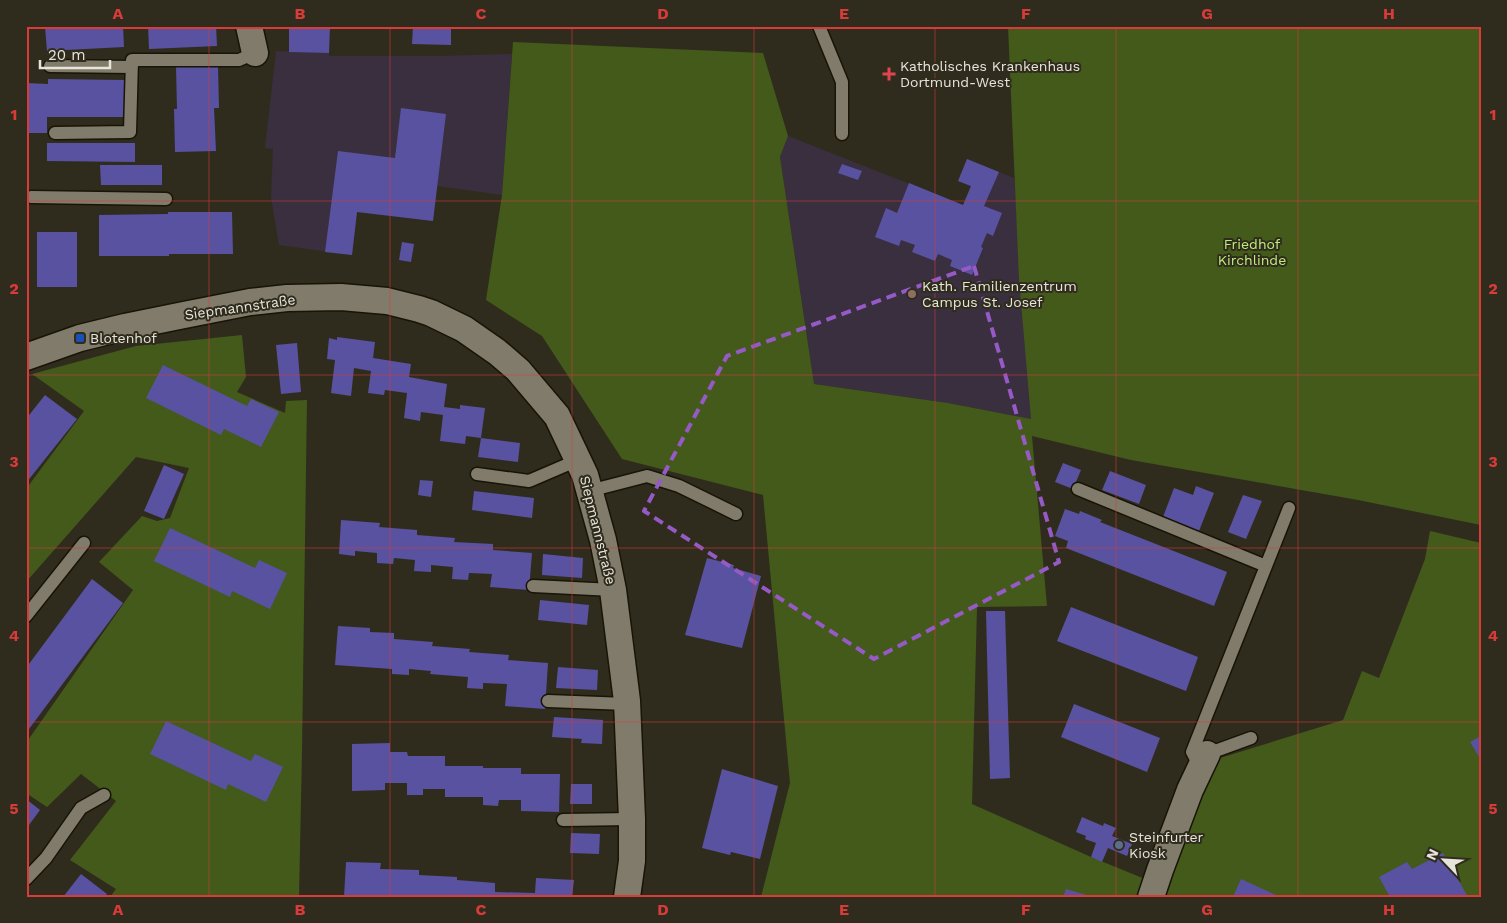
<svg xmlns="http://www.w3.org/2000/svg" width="1507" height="923" font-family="'Work Sans',sans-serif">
  <rect width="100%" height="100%" fill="#302c1d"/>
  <path fill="#392f3e" d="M276,51L329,53V56H440L512,54L502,195L437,186L433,221L357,212L352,255L279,245L271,197L273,149L265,148Z
    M788,136L963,205L971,187L958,181L967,159L1014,178L1031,419L948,403L814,384L780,157Z"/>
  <path fill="#435a1b" d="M1008,26H1481V525L1358,500L1131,460L1032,436L1047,606L977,607L972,804L1091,857L1167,888L1195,811L1217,759L1343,720L1362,671L1379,678L1425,559L1430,531L1481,543V897H761L790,783L763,495L622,459L542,336L486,300L502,195L513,42L763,53L788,136L780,157L814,384L948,403L1031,419L1019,279Z
    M242,335L246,377L237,392L285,413L286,401L307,400L302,752L299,897H110L116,889L70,860L116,801L81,774L47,807L26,793V743L133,590L99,562L142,516L157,521L170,518L189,468L136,457L26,582V489L84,411L32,374L136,346Z"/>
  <path fill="#5952a0" d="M123,26L124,47L47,51L45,27Z
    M148,26H216L217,46L149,49Z
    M295,26H330L329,53L289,52V28H295Z
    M413,26H451V45L412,44Z
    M218,66L219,108H214L216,151L175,152L174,109H177L176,67Z
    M48,79L125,80V117H47V133H26V83L48,84Z
    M401,108L446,114L433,221L357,212L352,255L325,252L338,151L395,158Z
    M47,143H135V162L47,161Z
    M967,159L999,172L984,206L1002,213L993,236L987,233L981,247L983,248L972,275L950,266L952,260L938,254L935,261L912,252L915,245L901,240L899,246L875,237L886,208L897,213L909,183L963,205L971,186L958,181Z
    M842,164L862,171L858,180L838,173Z
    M100,165H162V185H101Z
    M168,212H232L233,254H169V256H99V215L168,214Z
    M37,232H77V287H37Z
    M402,242L414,244L411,262L399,260Z
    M337,337L375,342L373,358L411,364L409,377L447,384L444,407L460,409V405L485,408L481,438L466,436L465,444L440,441L443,415L421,412L420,421L404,418L407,393L385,390L384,395L368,393L371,371L354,368L351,396L331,393L335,360L327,359L329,338L337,340Z
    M297,343L301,392L281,394L276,345Z
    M163,365L247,406L251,399L279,412L261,447L224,429L221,435L146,398Z
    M45,395L77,419L26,483V419Z
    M481,438L520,443L518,462L478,457Z
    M1063,463L1081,470L1073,489L1055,482Z
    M164,465L184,474L164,519L144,511Z
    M1110,471L1146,485L1139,504L1102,490Z
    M420,480L433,481L431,497L418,495Z
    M1196,486L1214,493L1199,531L1163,517L1174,488L1193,495Z
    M474,491L534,498L532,518L472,510Z
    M1243,495L1262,501L1246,539L1228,532Z
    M1065,509L1079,514L1080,511L1102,520L1100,522L1227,572L1214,606L1066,548L1068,541L1055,536Z
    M341,520L380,523L379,527L417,530V535L455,538L454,542L493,544V550L532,553L529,590L490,587L492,574L469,573L468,580L452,579L453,567L431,565V572L414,571L415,560L394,558L393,564L377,563V553L355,551V556L339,554Z
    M170,528L255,568L259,560L287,573L270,609L232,591L230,597L154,561Z
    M543,554L583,558L582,578L542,575Z
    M707,558L734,565L733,568L761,576L742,648L685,635Z
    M92,579L123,603L26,733V668Z
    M540,600L589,605L587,625L538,620Z
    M1071,607L1198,657L1186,691L1057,641Z
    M986,611H1005L1010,778L990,779Z
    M338,626L370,628V632L394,633V639L433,642L432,646L470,649L469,652L509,655L508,660L548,663L545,709L505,706L507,684L483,683V689L467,688L468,677L430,674L431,671L409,669V675L392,674V669L335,665Z
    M558,667L598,670L597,690L556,688Z
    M1074,704L1160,738L1147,772L1061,737Z
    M554,717L603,720L602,744L581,743L582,739L552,737Z
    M166,721L251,761L255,754L283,767L266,802L228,784L226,790L150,754Z
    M1481,736V760L1470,742Z
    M390,743V752H407L408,756H445V766H483V768H521V774H560L559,812L521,811V800H499L498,806L483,805V797H445V789H423V795H407V783H385V790L352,791V744Z
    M722,769L778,786L760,859L731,852L730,855L702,848Z
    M571,784H592V804H570Z
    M26,799L40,810L29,825L26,822Z
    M1082,817L1103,826L1104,823L1116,828L1112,836L1132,844L1127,856L1108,848L1102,862L1091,857L1096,843L1085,839L1086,836L1076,832Z
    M571,833L600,834L599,854L570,853Z
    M1443,853L1468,897H1390L1379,877L1407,862L1412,869Z
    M346,862L381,863L380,869L419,870V875L457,877V880L495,883V892L535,893L536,878L574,880L572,897H344Z
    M81,874L107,894L105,897H63Z
    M1241,879L1276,895L1275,897H1233Z
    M1066,889L1090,896V897H1063Z"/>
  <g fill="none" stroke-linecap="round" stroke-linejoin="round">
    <g stroke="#181406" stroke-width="15">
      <path id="service" d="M819,26L842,82V134
        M50,66L132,67
        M55,133L130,132L132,60H239L255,53
        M31,197L166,199
        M477,474L529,481L578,460
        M1078,489L1266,566L1192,752L1200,767
        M589,491L647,476L679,486L736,514
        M1266,566L1289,508
        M533,586L613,590
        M26,616L84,543
        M548,701L627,704
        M1207,754L1251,738
        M563,820L632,819
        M26,879L46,858L81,808L104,795"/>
    </g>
    <g stroke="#181406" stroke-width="29">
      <path id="minor" d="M249,26L255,53
        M26,357L80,338L125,327L184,315L250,302L287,298L341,297L387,301L419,309L431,313L464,329L497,352L518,370L557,416L585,475L603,540L613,590L627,701L632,819V861L627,897
        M1151,897L1160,870L1190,790L1207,754"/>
    </g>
    <use href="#service" stroke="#807b6a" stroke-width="12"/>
    <use href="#minor" stroke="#807b6a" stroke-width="26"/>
  </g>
  <path fill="none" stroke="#965ac6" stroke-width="4" stroke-dasharray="10 6" stroke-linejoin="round" d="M974,266L1059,562L874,659L644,511L727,356Z"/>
  <path fill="none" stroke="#d83b3a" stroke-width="1" stroke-opacity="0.55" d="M209,26V897M390,26V897M572,26V897M754,26V897M935,26V897M1116,26V897M1298,26V897M26,201H1481M26,375H1481M26,548H1481M26,722H1481"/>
  <path fill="#e0444e" stroke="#302c1d" stroke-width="2" d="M886.5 66.5h5v5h5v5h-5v5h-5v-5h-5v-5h5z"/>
  <circle fill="#8d6e63" stroke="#302c1d" stroke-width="2" cx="912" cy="294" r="5"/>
  <rect fill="#1a4fb4" stroke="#302c1d" stroke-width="2" x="75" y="333" width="10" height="10" rx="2.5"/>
  <circle fill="#5c6f8a" stroke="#302c1d" stroke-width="2" cx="1119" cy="845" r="5"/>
  <g text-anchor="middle" stroke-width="4" stroke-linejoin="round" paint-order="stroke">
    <g font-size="14" fill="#e7e5db" stroke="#302c1d" text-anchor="start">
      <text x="900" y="71">Katholisches Krankenhaus<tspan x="900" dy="16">Dortmund-West</tspan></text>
      <text x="922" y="291">Kath. Familienzentrum<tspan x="922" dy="16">Campus St. Josef</tspan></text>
      <text x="90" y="343">Blotenhof</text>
      <text x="1129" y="842">Steinfurter<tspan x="1129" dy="16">Kiosk</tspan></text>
    </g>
    <g font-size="14" fill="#beed79" stroke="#302c1d">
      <text x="1252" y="249">Friedhof<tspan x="1252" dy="16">Kirchlinde</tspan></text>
    </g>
    <g font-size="14" fill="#e7e5db" stroke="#302c1d">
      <text transform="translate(240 307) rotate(-8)" y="5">Siepmannstraße</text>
      <text transform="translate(598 530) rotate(76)" y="5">Siepmannstraße</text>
    </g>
  </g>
  <rect width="1507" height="923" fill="none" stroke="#302c1d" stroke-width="55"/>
  <g transform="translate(1444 860) rotate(295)" stroke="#302c1d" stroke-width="4" paint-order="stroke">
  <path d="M0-4L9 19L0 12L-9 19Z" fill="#e7e5db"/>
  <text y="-8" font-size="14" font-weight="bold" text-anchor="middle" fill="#e7e5db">N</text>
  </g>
  <path d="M40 60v8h70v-8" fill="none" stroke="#e7e5db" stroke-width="2.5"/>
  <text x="48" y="60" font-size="15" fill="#e7e5db" stroke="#302c1d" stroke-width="4" paint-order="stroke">20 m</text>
  <rect x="28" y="28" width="1452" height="868" fill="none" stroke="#d83b3a" stroke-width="2"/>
  <g font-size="16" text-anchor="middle" font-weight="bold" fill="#d83b3a">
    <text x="118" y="19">A</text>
    <text x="300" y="19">B</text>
    <text x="481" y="19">C</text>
    <text x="663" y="19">D</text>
    <text x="844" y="19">E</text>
    <text x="1026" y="19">F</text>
    <text x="1207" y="19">G</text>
    <text x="1389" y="19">H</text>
    <text x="14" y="120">1</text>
    <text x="1493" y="120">1</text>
    <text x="14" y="294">2</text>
    <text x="1493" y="294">2</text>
    <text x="14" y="467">3</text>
    <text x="1493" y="467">3</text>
    <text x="14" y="641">4</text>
    <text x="1493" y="641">4</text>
    <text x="14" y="814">5</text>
    <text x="1493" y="814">5</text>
    <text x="118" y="915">A</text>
    <text x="300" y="915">B</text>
    <text x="481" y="915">C</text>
    <text x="663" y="915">D</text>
    <text x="844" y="915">E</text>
    <text x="1026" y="915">F</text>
    <text x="1207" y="915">G</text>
    <text x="1389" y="915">H</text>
  </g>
</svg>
